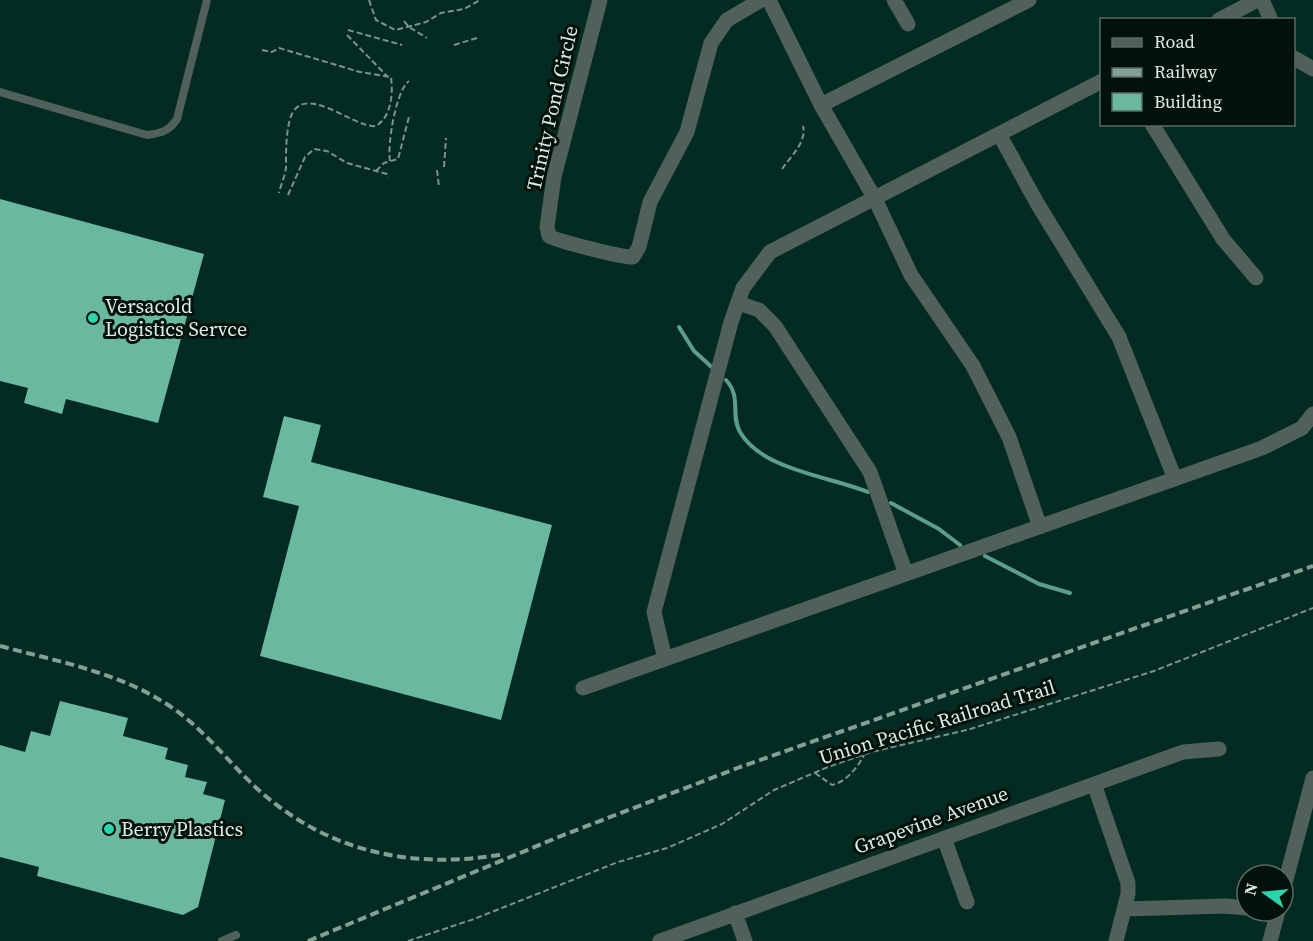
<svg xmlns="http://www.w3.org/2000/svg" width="1313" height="941" font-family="'Source Serif 4',serif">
  <rect width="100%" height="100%" fill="#032b21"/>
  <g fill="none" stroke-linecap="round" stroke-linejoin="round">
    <path stroke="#5d9d8b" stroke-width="4" d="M679,327L694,351L715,370
      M726,380C742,397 730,415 740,432C762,470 828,476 868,492
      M891,503L939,529L960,545
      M985,556L1039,584L1070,593"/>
  </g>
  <path fill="#69b89f" d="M0,199L204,254L158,423L66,399L62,414L24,403L28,388L0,381Z
    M284,416L321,425L311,462L552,525L501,720L260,656L299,506L263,497Z
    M60,701L128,718L123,736L168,748L165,759L188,765L185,777L207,782L203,794L225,800L198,907L183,915L37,876L39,867L0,857V745L25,752L31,731L50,736Z"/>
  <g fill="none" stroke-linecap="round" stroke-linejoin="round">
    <path stroke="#78958c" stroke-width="2" stroke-dasharray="6 3" stroke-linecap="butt" d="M369,0L376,20L395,30L426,22L441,13L464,9L480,0
      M404,21L409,27L427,38
      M348,30L402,45
      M347,35L387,76
      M454,45L477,38
      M262,50L272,52L279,48L360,72L391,77C393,93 392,116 376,126C354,129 302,79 290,119C286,134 286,150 286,166C286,174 281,184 279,193
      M390,161C387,145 396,90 409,81
      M444,167L446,138
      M782,169C791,156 807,142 803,126
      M437,170L439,187
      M376,171L384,163L398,159L409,117H412
      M288,195L305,157L314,149L327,151L347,163L387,174L389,177
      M815,773L832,785C846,782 858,767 864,755
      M408,941L474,919L618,862L667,848L722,824L774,790L828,767L871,752L967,730L1154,671L1313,608"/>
    <path stroke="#50605b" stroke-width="8" d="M0,92L147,135C162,133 169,131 177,119L207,0
      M222,941L236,935"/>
    <path stroke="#50605b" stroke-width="15" d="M600,0L554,177L547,227L549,236C557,241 624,258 633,257L639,247L650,202L687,132L711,43L727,20L761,0
      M894,0L908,24
      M1262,0L1271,20
      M1219,20L1257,0
      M1294,58L1313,69
      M821,105L875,199L911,275L973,366L1009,437L1040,527
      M1152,124L1223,239L1256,278
      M999,134L1037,203L1119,337L1175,479
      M738,303L759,310L775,326L870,472L906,574
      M665,659L654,612L731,322L743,288L770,252L1102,81
      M583,688L1262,448L1302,428L1313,414
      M1094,784L1128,883V894L1116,941
      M944,838L967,902
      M1283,891L1313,778
      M1125,909L1225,906L1247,908
      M1257,911L1276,916
      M735,913L745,941
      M660,941L1183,752L1219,749
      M1270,941L1278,911"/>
    <path stroke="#50605b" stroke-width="15" d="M769,0L821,105L1029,0"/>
    <path stroke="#839f96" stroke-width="4" stroke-dasharray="9 4.5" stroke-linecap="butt" d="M0,646C60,662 123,673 174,709C208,733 231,766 262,793C331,853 415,870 504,854
      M308,941L561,836L740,767L1313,566"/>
  </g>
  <g fill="#2bd5ac" stroke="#03110c" stroke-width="2">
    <circle cx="93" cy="318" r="6"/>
    <circle cx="109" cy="829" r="6"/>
  </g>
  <g text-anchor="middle" stroke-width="6" stroke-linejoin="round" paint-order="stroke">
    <g font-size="20" fill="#d9ede5" stroke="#03110c">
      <text transform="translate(552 108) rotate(-77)" y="7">Trinity Pond Circle</text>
      <text transform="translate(937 722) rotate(-17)" y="7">Union Pacific Railroad Trail</text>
      <text transform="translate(931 820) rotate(-20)" y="7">Grapevine Avenue</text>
    </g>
    <g font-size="20" fill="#d9ede5" stroke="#03110c" text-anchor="start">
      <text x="105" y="313">Versacold<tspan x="105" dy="23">Logistics Servce</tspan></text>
      <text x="121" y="836">Berry Plastics</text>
    </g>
  </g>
  <rect x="1100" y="18" width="195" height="108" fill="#03110c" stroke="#596963" stroke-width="1.5"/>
  <rect x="1112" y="38" width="30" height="9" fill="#50605b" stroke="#596963" stroke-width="1.5"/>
  <text x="1154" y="48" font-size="18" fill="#d9ede5">Road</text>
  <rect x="1112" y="68" width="30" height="9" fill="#839f96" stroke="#596963" stroke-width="1.5"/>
  <text x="1154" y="78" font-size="18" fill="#d9ede5">Railway</text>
  <rect x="1112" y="93" width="30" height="18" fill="#69b89f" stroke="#596963" stroke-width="1.5"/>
  <text x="1154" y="108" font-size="18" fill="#d9ede5">Building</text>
  <g transform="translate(1265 893) rotate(285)"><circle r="28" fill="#03110c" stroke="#596963" stroke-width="1.5"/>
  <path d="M0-4.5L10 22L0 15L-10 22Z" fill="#2bd5ac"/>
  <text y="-9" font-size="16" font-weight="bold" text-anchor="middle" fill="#d9ede5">N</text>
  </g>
</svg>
